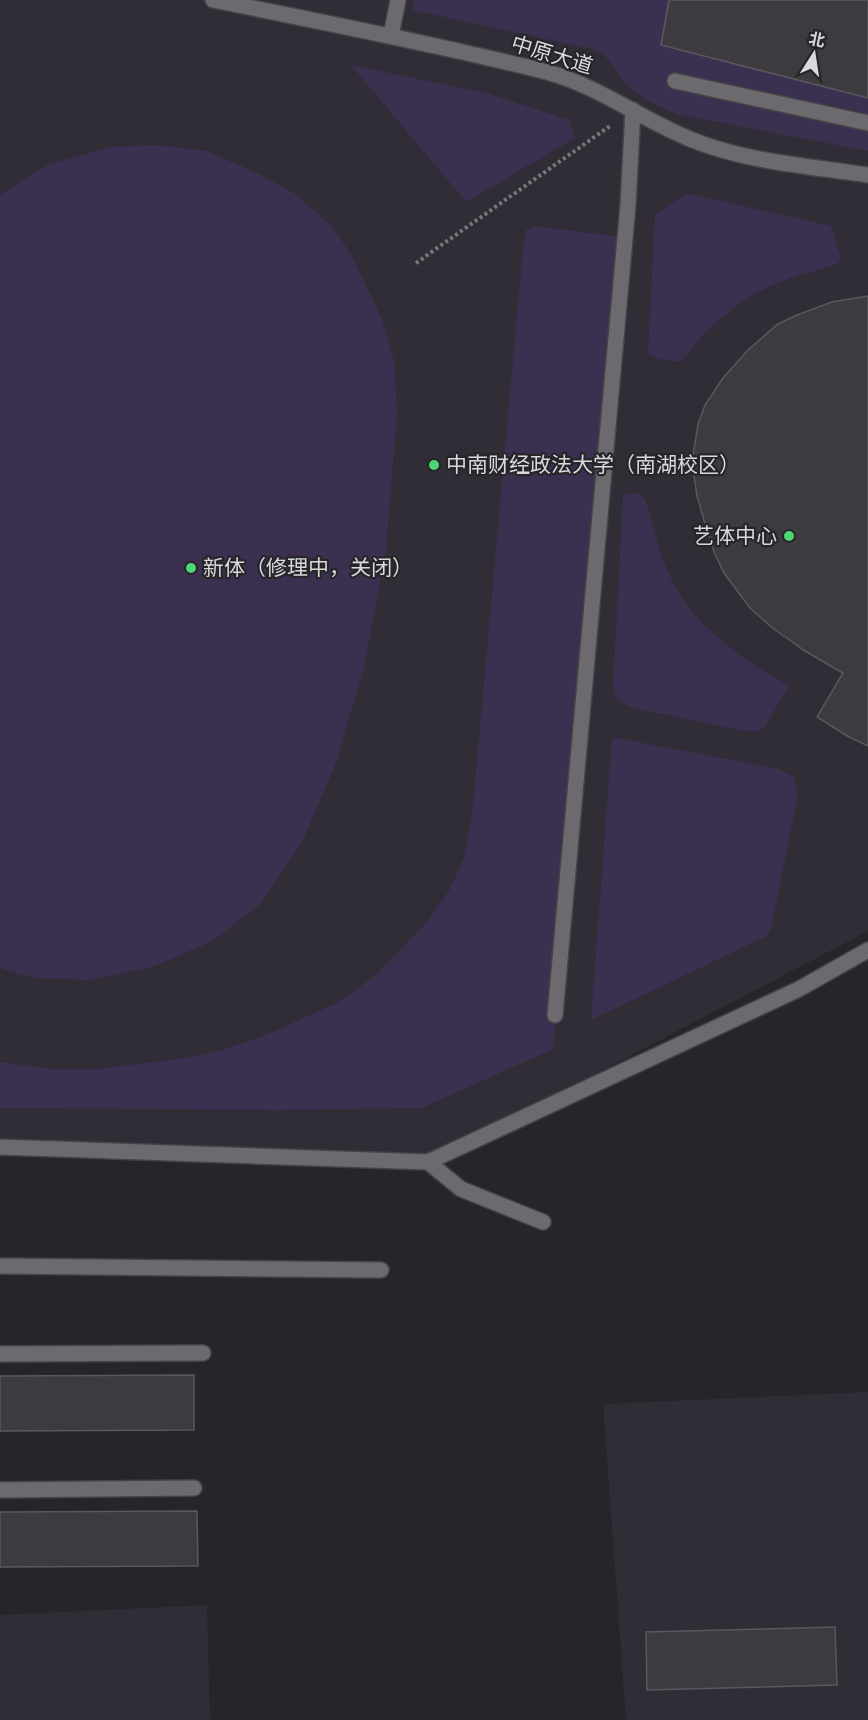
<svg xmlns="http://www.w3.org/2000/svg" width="868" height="1720" font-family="Rubik,'Noto Sans SC',sans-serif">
  <rect width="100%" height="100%" fill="#262529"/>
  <path fill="#302d36" d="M0,0H868V931L428,1162L0,1146Z
    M868,1392V1720H626L603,1404Z
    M207,1605L210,1720H0V1615Z"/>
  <path fill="#3c3051" d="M414,0H868V151L677,114C657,106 636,96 622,79C614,69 609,57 597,50L412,10Z
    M351,65L486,93L569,120L575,138L466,202Z
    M155,145L207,151L261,175L294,193L333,227L352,256L382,319L394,361L397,413L386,550L364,668L336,763L302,842L259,905L213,941L152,967L90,980L33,978L0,968V195L47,165L110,147Z
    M687,193L831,226L841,259L837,264C819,270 800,274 783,281C740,297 709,325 682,361C671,362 655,360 648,352L655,215Z
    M535,226L619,237L553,1049L422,1108L279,1110L0,1108V1062L51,1069H99L187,1058L222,1050L271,1033L339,1002L376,975L428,921L450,889L464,857L472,815L523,250L526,230Z
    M629,493L639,494L645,499C653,524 658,550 669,574C692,627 742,658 789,687L763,729L753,732L739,730L634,708C621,704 615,700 613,686L623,496Z
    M612,737L778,769L794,777L798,795L771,928L767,936L591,1020Z"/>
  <path fill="#3d3b40" stroke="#5a585d" stroke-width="1.5" d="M669,0H868V98L661,45Z
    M868,296V746L849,737L817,717L843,673L805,651L770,626L750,608L724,573L714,552L704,520L697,496L692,462L698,424L705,405L723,378L748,350L778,324L797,315L832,302Z
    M194,1375V1430L0,1431V1376Z
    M197,1511L198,1566L0,1567V1512Z
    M835,1627L837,1685L647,1690L646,1632Z"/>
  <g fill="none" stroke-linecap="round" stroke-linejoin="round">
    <g stroke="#444346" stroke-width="18">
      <path id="street" d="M675,81L868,123
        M555,1015L628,205L633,110
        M0,1147L428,1162L799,989L868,950
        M428,1162L461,1189L543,1222
        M0,1266L381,1270
        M0,1354L203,1353
        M0,1490L194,1488"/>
    </g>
    <g stroke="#444346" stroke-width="18">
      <path id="secondary" d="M213,0C298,17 383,34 467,53C493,59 520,65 547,72C598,86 641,119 690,139C745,162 809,166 868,175
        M391,36L398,0"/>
    </g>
    <path stroke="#78777a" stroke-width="4" stroke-dasharray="3 3" stroke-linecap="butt" d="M416,263L610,126"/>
    <use href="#street" stroke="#6c6a6f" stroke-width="15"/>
    <use href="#secondary" stroke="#6c6a6f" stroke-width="15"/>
  </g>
  <g fill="#4dd676" stroke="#262529" stroke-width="2">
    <circle cx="434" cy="465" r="6"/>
    <circle cx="789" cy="536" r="6"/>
    <circle cx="191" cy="568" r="6"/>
  </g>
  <g text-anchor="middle" stroke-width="4.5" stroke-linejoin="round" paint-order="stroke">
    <g font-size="21" fill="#d9d8db" stroke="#262529">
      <text transform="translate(552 55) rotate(17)" y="7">中原大道</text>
    </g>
    <g font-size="21" fill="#d9d8db" stroke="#262529" text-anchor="start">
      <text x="446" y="472">中南财经政法大学（南湖校区）</text>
      <text x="777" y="543" text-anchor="end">艺体中心</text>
      <text x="203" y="575">新体（修理中，关闭）</text>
    </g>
  </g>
  <g transform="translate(814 54) rotate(12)" stroke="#262529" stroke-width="4.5" paint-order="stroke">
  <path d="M0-4.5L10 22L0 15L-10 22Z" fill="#d9d8db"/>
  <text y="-9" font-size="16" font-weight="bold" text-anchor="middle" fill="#d9d8db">北</text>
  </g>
</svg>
